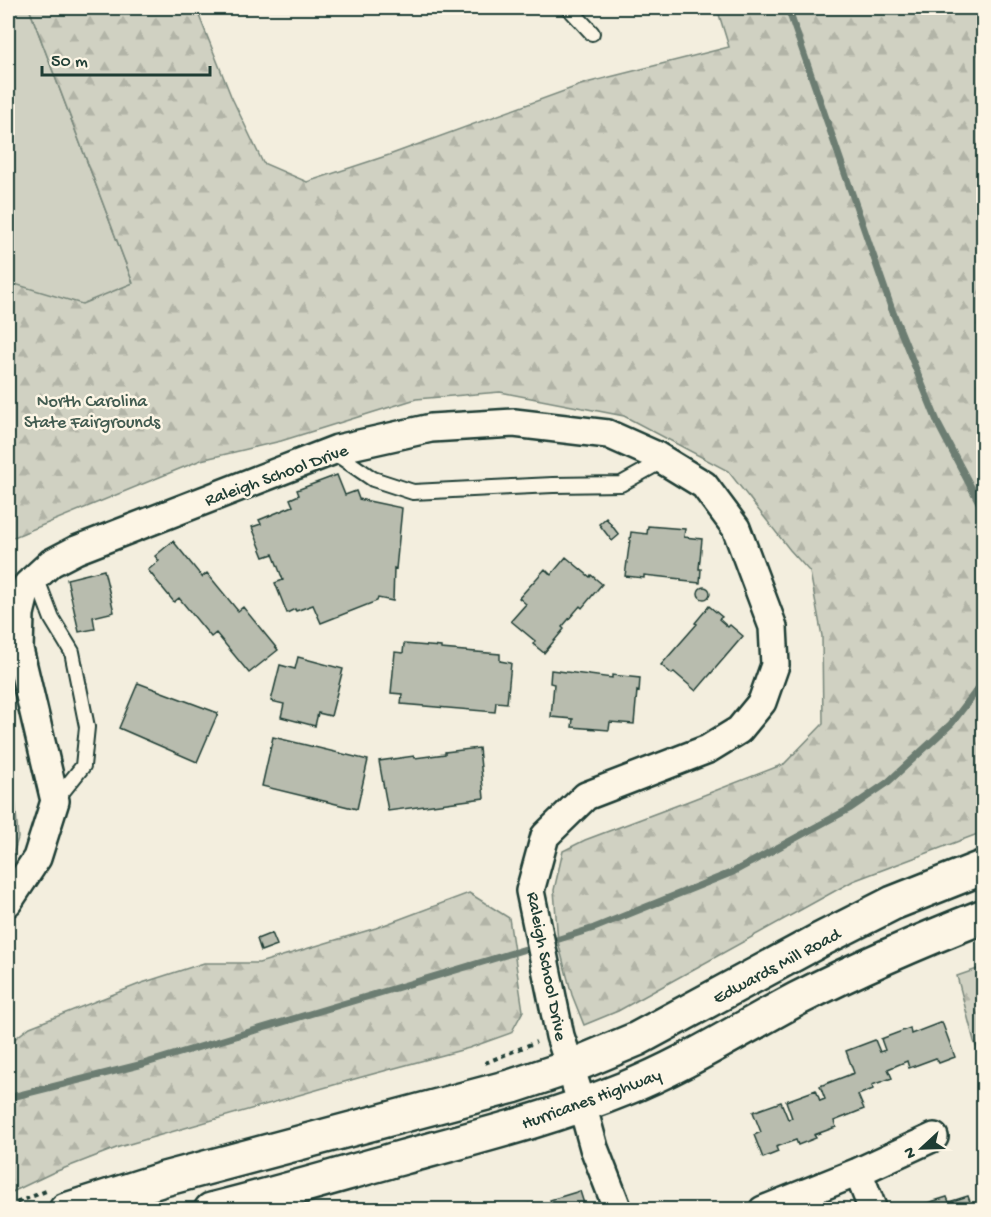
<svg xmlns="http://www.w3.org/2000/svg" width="991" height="1217" font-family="'Gochi Hand',sans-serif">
  <defs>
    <pattern id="forest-firs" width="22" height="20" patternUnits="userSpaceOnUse" patternTransform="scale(1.5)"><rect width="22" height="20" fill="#d0d1c2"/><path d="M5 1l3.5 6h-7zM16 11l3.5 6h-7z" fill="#b2b4a7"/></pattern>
  </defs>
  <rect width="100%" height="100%" fill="#f3eede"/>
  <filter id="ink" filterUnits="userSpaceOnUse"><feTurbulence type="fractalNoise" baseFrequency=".0167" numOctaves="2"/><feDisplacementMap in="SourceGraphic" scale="12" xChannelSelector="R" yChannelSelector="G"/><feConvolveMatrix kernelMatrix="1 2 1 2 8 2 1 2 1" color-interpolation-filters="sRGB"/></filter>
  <g filter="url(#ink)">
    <path fill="#d0d1c2" stroke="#78877b" stroke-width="1.5" d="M8,8H29L133,283L8,540Z"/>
    <path fill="url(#forest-firs)" stroke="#78877b" stroke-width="1.5" d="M29,8H196L231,96L263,163L307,182L389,155L586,83L729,47L717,8H983V832L853,881L618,1011L584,1025L572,995L558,942L554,890L563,851L585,840L686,802L784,764L823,724L822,636L810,572L790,550L728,471L624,416L500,392L416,399L281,441L201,460L9,539L8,542V282L82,304L133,283Z
      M8,766L14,786L18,838L8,871Z
      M469,893L509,918L523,1011L511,1033L469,1048L358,1078L119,1147L52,1173L8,1194V1044L30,1027L142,983L204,963H259L376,928Z
      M983,967H984L983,1065L974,1041L957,976Z"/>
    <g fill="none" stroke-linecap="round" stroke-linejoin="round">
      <path stroke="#6c7d72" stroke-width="7" d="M788,8L892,310L939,426L982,508L984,515
        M553,941L594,928L733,872L849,809L887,783L951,724L984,681
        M8,1098L143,1064L529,948"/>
    </g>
    <path fill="#b8bcae" stroke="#1f3d34" stroke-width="1.5" d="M337,475L345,495L356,491L359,499L402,508L396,569L394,568L393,601L378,598L377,601L321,623L313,605L296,611L295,609L287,613L275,583L283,580L273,554L264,557L252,527L261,524L259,520L293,506L290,499L299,495L297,490Z
      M606,518L619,535L612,541L599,524Z
      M648,526L685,529L684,537L702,539L699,569H701L700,583L681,581V579L644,575V578L625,576L631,532L647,534Z
      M173,541L202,577L207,573L238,611L243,607L278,650L249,673L216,633L211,637L179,598L174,602L148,570L159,561L155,556Z
      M566,557L590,577L591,575L602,584L582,608L580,606L562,627L564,629L544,653L533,644L535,641L511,621L526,604L519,598L545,569L551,575Z
      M104,570L114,612L93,617L95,629L79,632L67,579Z
      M698 593a6 6 0 1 1 12 0a6 6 0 1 1-12 0Z
      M709,606L722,617L719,619L728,627L730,625L743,636L696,691L674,672L672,674L661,665L697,624L695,623Z
      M404,644L441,647V649L500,654V661L511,663L507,703L496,702L495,712L401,704L402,694L391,693L395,652L403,653Z
      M298,657L343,669L331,716L318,713L315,726L281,717L284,704L271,701L280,665L295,669Z
      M551,670L612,678V675L640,678L639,692L637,691L634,724L610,722L609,730L572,727L573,719L551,717L554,684L550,683Z
      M138,683L218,713L197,762L119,728Z
      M273,737L368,760L357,809L262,786Z
      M479,748L484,798L388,811L379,761L414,756L415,758L445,754V752Z
      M272,933L277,945L261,951L257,939Z
      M942,1022L955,1057L939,1063L936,1058L909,1068L907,1061L888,1069L892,1078L872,1085L873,1089L858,1095L864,1109L834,1121L836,1127L814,1135L816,1138L798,1145L796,1140L776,1147L778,1152L763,1158L754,1135L761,1132L753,1112L781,1102L788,1119L792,1118L786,1101L816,1090L820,1101L825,1099L820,1086L854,1073L846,1051L875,1040L880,1052L885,1050L881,1039L910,1028L911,1034Z
      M580,1191L586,1210H553L550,1200Z
      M968,1196L973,1210H926L924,1204L947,1197L949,1202Z
      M529,1204L531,1210H516L515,1208Z"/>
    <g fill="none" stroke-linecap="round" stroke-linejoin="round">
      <g stroke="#1f3d34" stroke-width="18">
        <path id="service" d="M569,8L592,33
          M332,451L373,479L413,492L553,485L621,484L664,460
          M36,577L52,619L72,652L87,727L83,766L55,801"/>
      </g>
      <g stroke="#1f3d34" stroke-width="32">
        <path id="minor" d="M8,902L37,858L55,801L19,649L20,614L27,585L51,563L76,550L337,449L431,428L514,423L608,434L655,455L704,485L736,528L773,627L775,665L762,702L739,730L708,749L586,796L545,836L530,891L560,1036L582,1104L594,1148L618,1210
          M858,1172L873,1210
          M763,1210L858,1172L934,1137"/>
      </g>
      <g stroke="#1f3d34" stroke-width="38">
        <path id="secondary" d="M66,1210L164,1179L513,1086L570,1067L637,1039L820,940L893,903L984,867
          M211,1210C276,1194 339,1175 404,1157C478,1137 553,1118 624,1089C685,1065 740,1029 797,999C858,968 920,941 984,916"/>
      </g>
      <path stroke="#1f3d34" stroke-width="4" stroke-dasharray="4.5 4.5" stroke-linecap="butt" d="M485,1063L536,1042
        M8,1206L46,1191"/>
      <use href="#service" stroke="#fcf5e5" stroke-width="14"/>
      <use href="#minor" stroke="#fcf5e5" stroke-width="27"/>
      <use href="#secondary" stroke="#fcf5e5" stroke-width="33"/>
    </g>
  </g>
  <g text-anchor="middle" stroke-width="5" stroke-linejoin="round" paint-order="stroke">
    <g font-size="18" fill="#425b50" stroke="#fcf5e5">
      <text x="92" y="406">North Carolina<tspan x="92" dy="21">State Fairgrounds</tspan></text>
    </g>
    <g font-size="18" fill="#1f3d34" stroke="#fcf5e5">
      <text transform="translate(276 474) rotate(-20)" y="6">Raleigh School Drive</text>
      <text transform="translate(776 965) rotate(-28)" y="6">Edwards Mill Road</text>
      <text transform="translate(548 966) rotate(79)" y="6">Raleigh School Drive</text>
      <text transform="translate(591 1098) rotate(-20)" y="6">Hurricanes Highway</text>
    </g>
  </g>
  <rect width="991" height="1217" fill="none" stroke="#fcf5e5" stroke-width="30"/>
  <rect x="15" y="15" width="961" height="1187" fill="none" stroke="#1f3d34" stroke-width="2" filter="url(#ink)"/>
  <g transform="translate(922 1148) rotate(248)" stroke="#fcf5e5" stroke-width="4.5" paint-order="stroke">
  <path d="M0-4.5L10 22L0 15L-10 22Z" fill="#1f3d34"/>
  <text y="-9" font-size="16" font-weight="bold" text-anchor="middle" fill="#1f3d34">N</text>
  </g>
  <path d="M42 66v9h168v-9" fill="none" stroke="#1f3d34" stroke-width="3"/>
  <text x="51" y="66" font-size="18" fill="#1f3d34" stroke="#fcf5e5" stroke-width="4.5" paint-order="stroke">50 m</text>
</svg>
